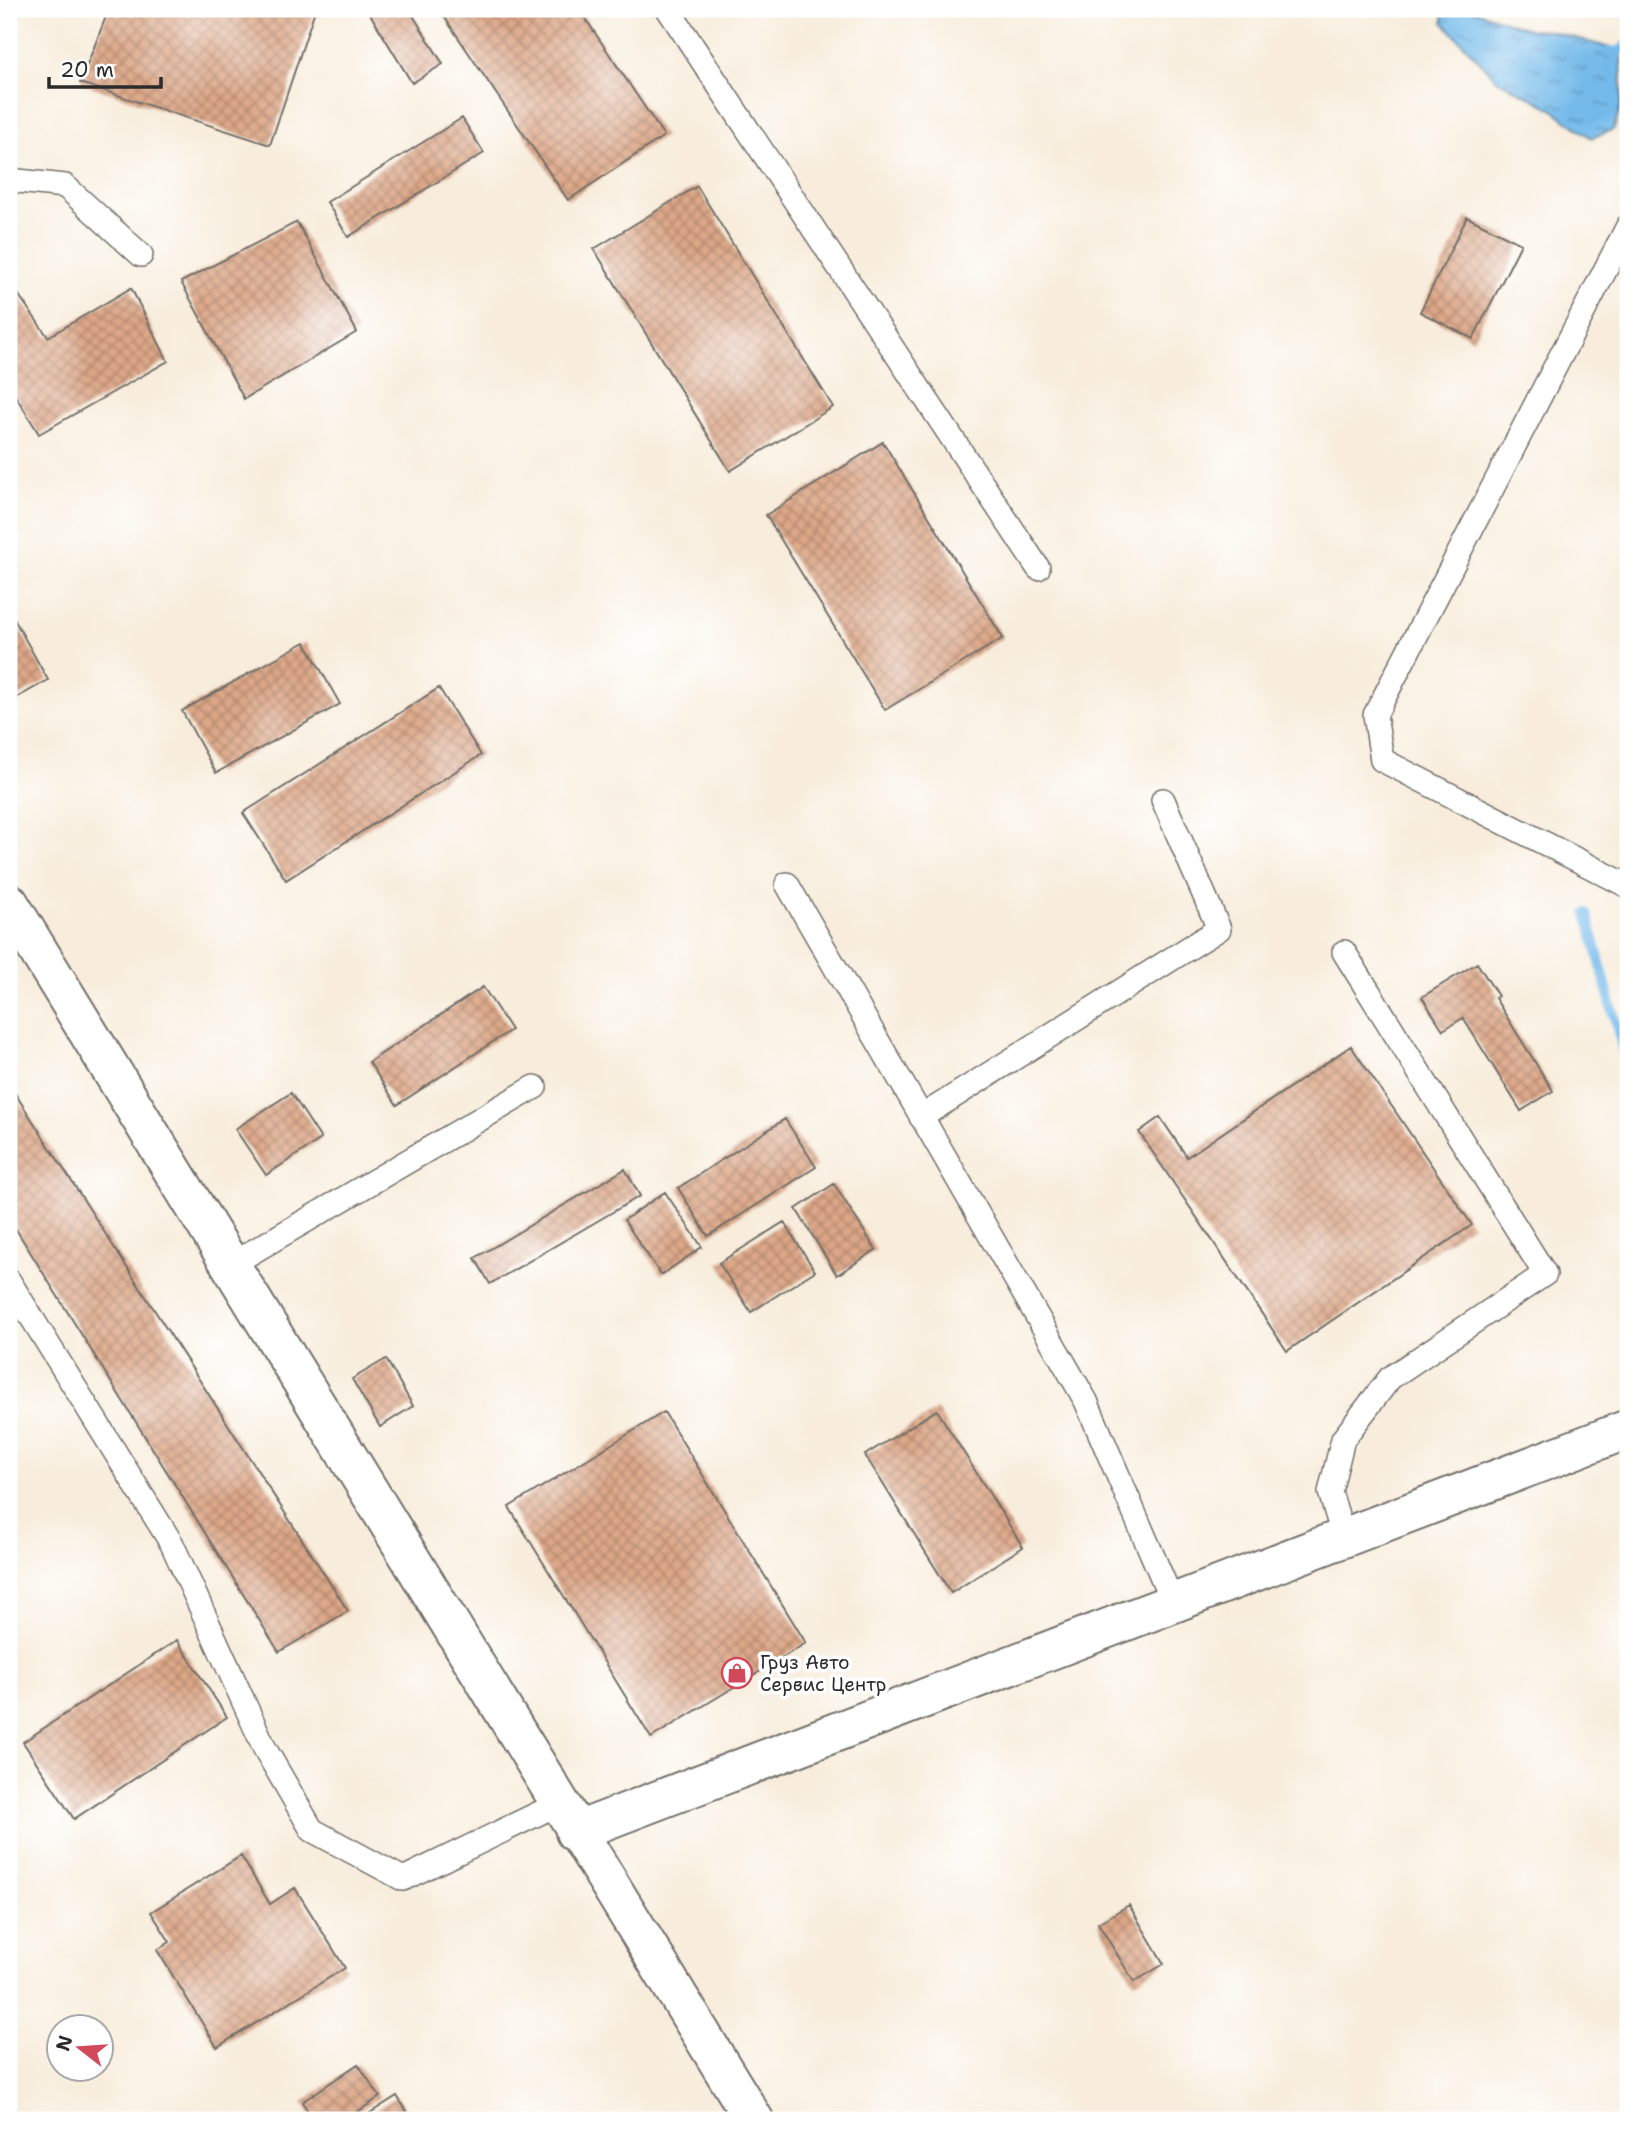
<svg xmlns="http://www.w3.org/2000/svg" width="1637" height="2129" font-family="'Shantell Sans',sans-serif">
  <defs>
    <pattern id="water-ripples" width="26" height="14" patternUnits="userSpaceOnUse" patternTransform="scale(1.75)"><rect width="26" height="14" fill="#73baea"/><path d="M2 4q2-2 4 0t4 0M15 11q2-2 4 0t4 0" fill="none" stroke="#5f97be"/></pattern>
    <pattern id="building-cross-hatch" width="8" height="8" patternUnits="userSpaceOnUse" patternTransform="scale(1.75)"><rect width="8" height="8" fill="#dda787"/><path d="M0 0l8 8M0 8l8-8" fill="none" stroke="#b3886f"/></pattern>
  </defs>
  <rect width="100%" height="100%" fill="#fff"/>
  <filter id="ink" filterUnits="userSpaceOnUse"><feTurbulence type="fractalNoise" baseFrequency=".0143" numOctaves="2"/><feDisplacementMap in="SourceGraphic" scale="14" xChannelSelector="R" yChannelSelector="G"/><feConvolveMatrix kernelMatrix="1 2 1 2 8 2 1 2 1" color-interpolation-filters="sRGB"/></filter>
  <filter id="wash" filterUnits="userSpaceOnUse"><feTurbulence type="fractalNoise" baseFrequency=".00686" numOctaves="4" result="noise"/><feDisplacementMap in="SourceGraphic" scale="28" xChannelSelector="R" yChannelSelector="G"/><feGaussianBlur stdDeviation="1.57" result="paint"/><feColorMatrix in="noise" values="0 0 0 0 0 0 0 0 0 0 0 0 0 0 0 0 0 1.4 0 .05"/><feComposite in="paint" operator="in"/></filter>
  <g filter="url(#wash)">
    <rect width="100%" height="100%" fill="#f8eddc"/>
    <path fill="url(#water-ripples)" stroke="#4f728a" stroke-width="2" d="M1443,9H1470L1531,30L1551,31L1621,51C1622,79 1625,104 1613,130L1591,138L1549,107L1496,79L1443,22Z"/>
    <g fill="none" stroke-linecap="round" stroke-linejoin="round">
      <path stroke="#73baea" stroke-width="10" d="M1607,52L1621,51L1628,43
        M1587,913L1628,1069"/>
    </g>
    <g id="blocks">
      <path fill="url(#building-cross-hatch)" d="M109,9L315,10L270,145L80,83Z
        M367,9H409L443,64L412,83Z
        M439,9H579L664,136L568,200Z
        M462,118L484,153L348,237L327,202Z
        M697,186L833,407L730,471L594,249Z
        M1467,217L1521,244L1473,339L1420,312Z
        M297,222L357,332L244,399L181,282Z
        M9,281L48,337L131,288L168,361L39,434L9,385Z
        M883,442L1003,638L885,710L766,515Z
        M9,610L48,680L9,702Z
        M305,642L340,704L216,773L182,711Z
        M439,688L481,755L286,880L243,813Z
        M1477,963L1498,996L1495,998L1553,1091L1521,1111L1463,1018L1443,1030L1422,997Z
        M483,987L511,1030L397,1105L369,1062Z
        M1351,1046L1472,1225L1287,1351L1139,1132L1160,1117L1187,1157Z
        M9,1084L348,1611L279,1652L9,1218Z
        M291,1093L321,1139L266,1175L235,1129Z
        M785,1119L816,1167L708,1236L678,1188Z
        M625,1169L640,1196L490,1284L475,1258Z
        M834,1184L876,1250L837,1275L796,1209Z
        M665,1192L702,1247L661,1275L624,1220Z
        M784,1222L815,1271L751,1312L719,1263Z
        M386,1359L413,1406L380,1427L352,1379Z
        M937,1410L1023,1547L951,1593L865,1455Z
        M664,1412L806,1643L651,1738L509,1507Z
        M177,1640L227,1717L74,1819L23,1742Z
        M241,1856L270,1904L295,1888L345,1968L217,2047L157,1950L170,1942L151,1912Z
        M1129,1905L1164,1964L1134,1982L1098,1923Z
        M358,2064L380,2097L345,2120H314L302,2102Z
        M397,2096L412,2120H359Z"/>
    </g>
  </g>
  <g filter="url(#ink)">
    <use href="#blocks" fill-opacity="0" stroke="#736f69" stroke-width="2"/>
    <g fill="none" stroke-linecap="round" stroke-linejoin="round">
      <g stroke="#736f69" stroke-width="26">
        <path id="lane" d="M668,9L1038,568
          M9,180L65,186L141,255
          M1628,226L1375,715L1382,760L1628,886
          M787,884L1086,1401L1173,1603
          M921,1117L1219,929L1163,800
          M230,1265L535,1087
          M9,1281L172,1544L265,1749L312,1830L403,1879L558,1804
          M1344,1538L1330,1492L1343,1439L1390,1378L1545,1274L1344,952"/>
      </g>
      <g stroke="#736f69" stroke-width="42">
        <path id="street" d="M9,903L754,2120
          M575,1832L1628,1429"/>
      </g>
      <use href="#lane" stroke="#fff" stroke-width="23"/>
      <use href="#street" stroke="#fff" stroke-width="38"/>
    </g>
  </g>
  <defs>
    <g id="shop-ring" transform="scale(1.575)"><circle r="9.5" fill="#fff" stroke="#d1495b" stroke-width="1.5"/><path d="M-5-2.5h2.3a2.7 3.5 0 0 1 5.4 0H5L5.5 6h-11ZM-1.5-2.5h3a1.5 2.3 0 0 0-3 0Z" fill="#d1495b"/></g>
  </defs>
  <g fill-rule="evenodd">
    <use href="#shop-ring" x="737" y="1673"/>
  </g>
  <g text-anchor="middle" stroke-width="7" stroke-linejoin="round" paint-order="stroke">
    <g font-size="19" fill="#2b2b2b" stroke="#fff" text-anchor="start">
      <text x="760" y="1669">Груз Авто<tspan x="760" dy="22">Сервис Центр</tspan></text>
    </g>
  </g>
  <rect width="1637" height="2129" fill="none" stroke="#fff" stroke-width="35"/>
  <g transform="translate(80 2048) rotate(287)"><circle r="33" fill="#ffffff" stroke="#aaaaaa" stroke-width="2"/>
  <path d="M0-5L12 26L0 18L-12 26Z" fill="#d1495b"/>
  <text y="-10" font-size="19" font-weight="bold" text-anchor="middle" fill="#2b2b2b">N</text>
  </g>
  <path d="M49 77v10h112v-10" fill="none" stroke="#2b2b2b" stroke-width="3.5"/>
  <text x="60" y="77" font-size="21" fill="#2b2b2b" stroke="#ffffff" stroke-width="5" paint-order="stroke">20 m</text>
</svg>
